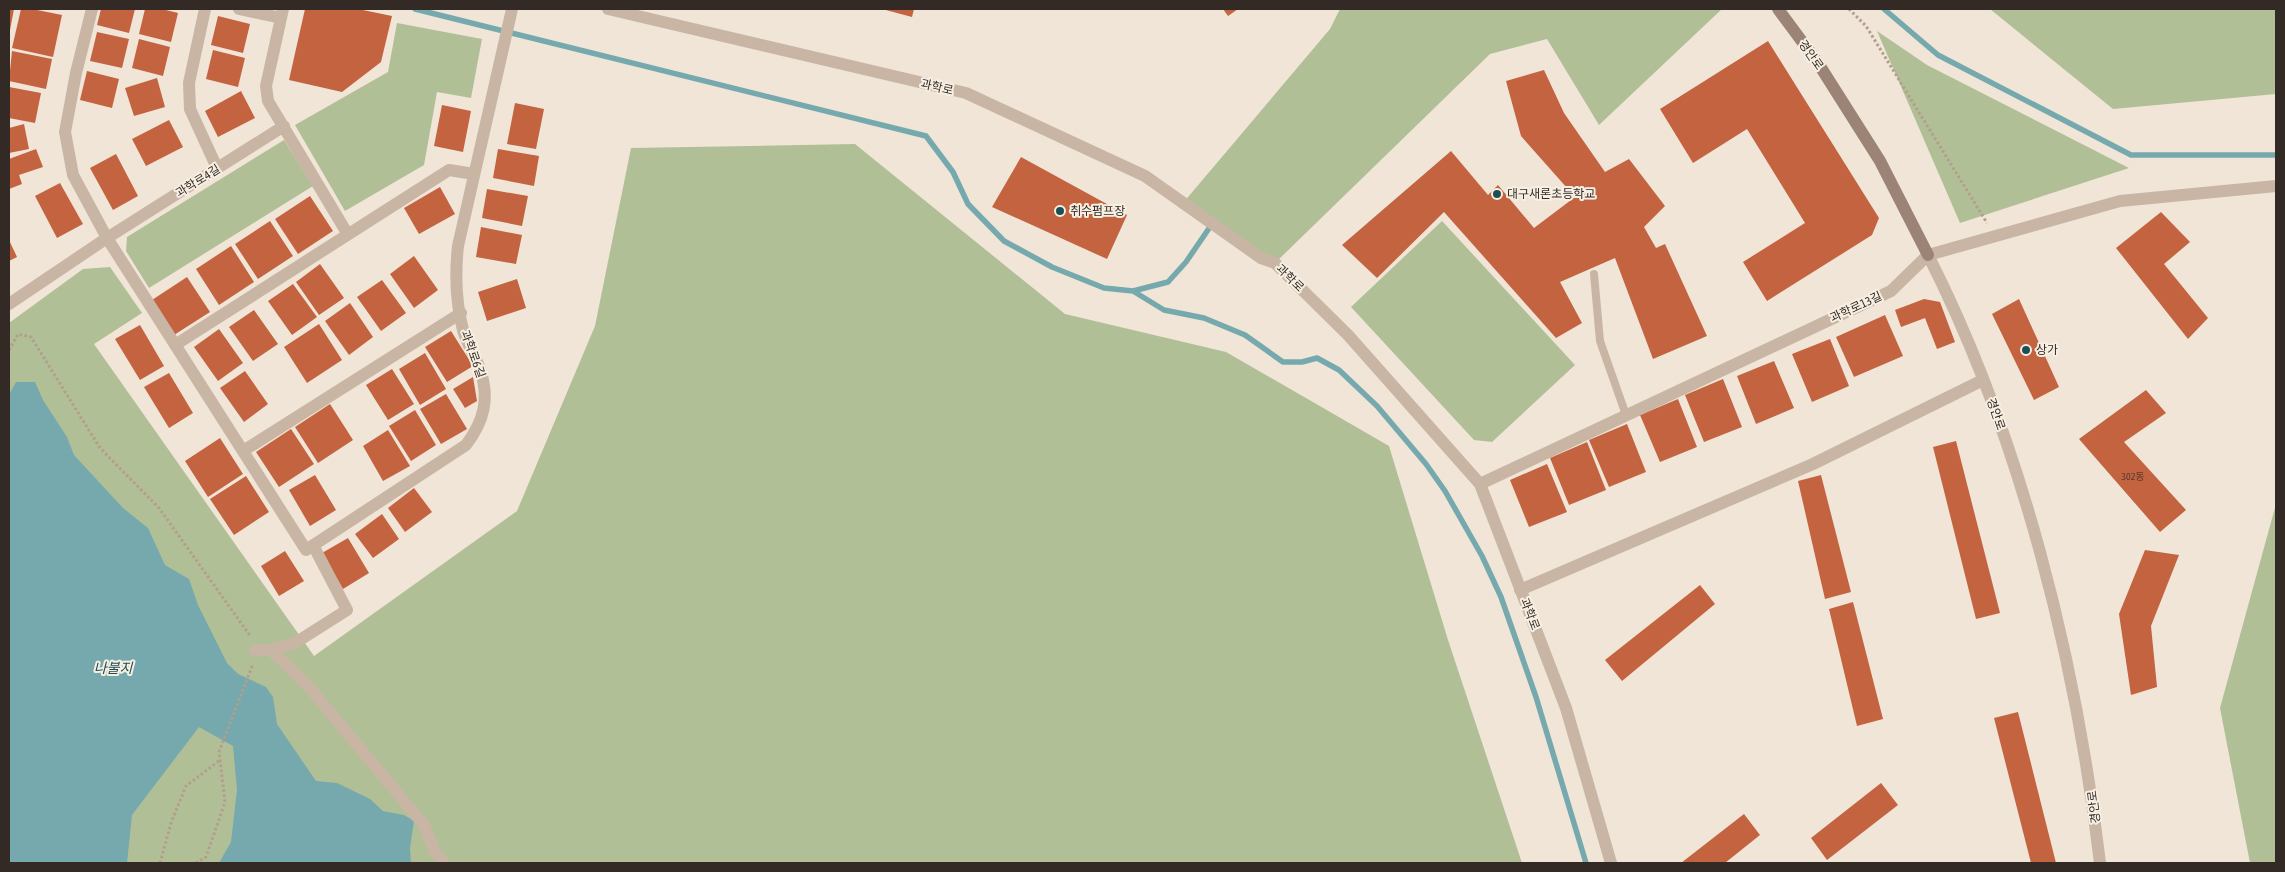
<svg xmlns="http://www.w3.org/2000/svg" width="2285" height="872" font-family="'Asap Condensed','Noto Sans KR',sans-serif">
  <rect width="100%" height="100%" fill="#f0e5d7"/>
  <path fill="#b1bf97" d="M1340,9H1722L1599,125L1547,39L1490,54L1275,263L1183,203L1330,29Z
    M1990,9H2276V94L2113,109Z
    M397,23L482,39L471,98L437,92L424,165L345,211L295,125L388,72Z
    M1877,31L1927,65L2129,168L1960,223Z
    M284,140L313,186L149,288L126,251L127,237Z
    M855,144L1065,314L1226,352L1389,446L1448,640L1522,863H9V323L83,269L110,267L142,313L94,344L314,656L517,511L595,326L631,148Z
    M1442,221L1575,365L1492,442L1474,440L1351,307Z
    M2276,504V863H2250L2220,708Z"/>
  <path fill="#76a9ad" d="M16,382H35L43,400L67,437L74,455L123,508L148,528L165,565L189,579L198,605L227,663L238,674L266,687L273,697L277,724L316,781L337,783L370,799L383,811L404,815L414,821L410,848L411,863H219L231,842L237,790L233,746L199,727L132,815L127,863H9V395Z"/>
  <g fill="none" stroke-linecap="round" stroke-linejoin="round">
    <path stroke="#76a9ad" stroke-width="5.5" d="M415,9L926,136L953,172L968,204L1004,241L1052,267L1104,288L1133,291L1164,310L1204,318L1245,335L1283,362H1302L1317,358L1339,370L1377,406L1426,464L1445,491L1482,556L1501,597L1536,697L1586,863
      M1884,9L1938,55L2131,155H2276
      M1133,291L1168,282L1186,262L1212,224"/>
  </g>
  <path fill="#c46340" d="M9,9H14L10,30H9Z
    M21,9H32L62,15L53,57L12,48Z
    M101,9H135L129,33L97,25Z
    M145,9H162L178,13L171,42L139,34Z
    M305,9H358L392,16L381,62L342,92L289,80Z
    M882,9H914L912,17Z
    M1223,9H1238L1228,16Z
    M218,16L250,24L243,53L211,45Z
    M97,32L129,39L122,68L90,61Z
    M139,39L170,47L163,76L132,68Z
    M1768,41L1879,218L1872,235L1767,301L1743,262L1805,223L1747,129L1693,163L1660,109Z
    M213,50L245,58L238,87L206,79Z
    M12,51L52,59L46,89L9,81Z
    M1544,70L1564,113L1605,172L1629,159L1665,206L1644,227L1656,248L1665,244L1707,336L1653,359L1615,258L1560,282L1582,323L1556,338L1444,212L1377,278L1342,245L1451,151L1488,195L1498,185L1534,228L1575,197L1521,136L1506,81Z
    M87,71L119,79L112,108L80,100Z
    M157,78L165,107L134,116L125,88Z
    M9,87L41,93L35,123L9,118Z
    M241,91L255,118L218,137L205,111Z
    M515,103L544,109L536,149L507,144Z
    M442,105L471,111L463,152L434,146Z
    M169,120L183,147L146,166L132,139Z
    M24,124L29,149L9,153V128Z
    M36,149L43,167L19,175L22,184L9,189V159Z
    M498,149L539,156L534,186L493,178Z
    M116,154L138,196L113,210L90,168Z
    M1021,157L1127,215L1107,259L992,207Z
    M60,183L83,224L57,238L35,196Z
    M440,187L455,214L419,234L404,208Z
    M487,189L528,196L522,226L482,218Z
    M310,196L333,231L298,254L275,219Z
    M2161,212L2190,242L2164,264L2208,318L2188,339L2116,248Z
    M270,221L293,256L258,279L235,244Z
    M481,227L522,235L516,264L476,257Z
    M9,240L17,257L9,261Z
    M231,246L254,282L219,305L196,269Z
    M414,256L438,290L414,308L390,274Z
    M320,264L344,298L319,315L296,282Z
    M187,277L210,312L174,335L152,300Z
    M517,279L526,308L487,321L478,292Z
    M382,280L406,313L381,331L357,297Z
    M293,284L317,317L292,335L268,301Z
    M1924,299L1940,302L1955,342L1937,349L1925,318L1901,327L1895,310Z
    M2019,299L2059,387L2034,400L1992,314Z
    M350,303L373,337L349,355L325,321Z
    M254,310L278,344L253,361L229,327Z
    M1885,315L1903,356L1854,377L1836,337Z
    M319,324L342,360L307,383L284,347Z
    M140,325L164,366L140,380L115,339Z
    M219,329L243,363L218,381L194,347Z
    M451,331L473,366L447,382L425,347Z
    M1830,339L1849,386L1812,402L1792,354Z
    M425,353L446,389L420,405L399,369Z
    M1774,361L1794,408L1756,424L1737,376Z
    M392,369L414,404L388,420L366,385Z
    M245,371L268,404L244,422L220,388Z
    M169,373L193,413L169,428L144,387Z
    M473,377L477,401L465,408L453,389Z
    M1723,379L1742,427L1704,442L1685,395Z
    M2146,390L2166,413L2124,442L2186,510L2160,532L2079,439Z
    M446,394L467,429L441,444L420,409Z
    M1678,399L1697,447L1660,462L1640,415Z
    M330,404L353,440L318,463L295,427Z
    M415,410L436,445L411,461L389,426Z
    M1627,424L1646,472L1609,487L1589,440Z
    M291,429L314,464L279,487L256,452Z
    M388,430L410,466L383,481L363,446Z
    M220,438L243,474L208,497L185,461Z
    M1956,441L2000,613L1976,619L1933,447Z
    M1587,442L1606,490L1569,505L1550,458Z
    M1547,464L1567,512L1529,527L1510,480Z
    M315,475L336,510L310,526L289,490Z
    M1821,475L1851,592L1825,599L1798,481Z
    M246,476L269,512L234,535L210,499Z
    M414,488L432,512L405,532L388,508Z
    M382,514L399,539L373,558L355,534Z
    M348,538L369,573L343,589L322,553Z
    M2145,550L2179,555L2151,626L2157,687L2131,695L2119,614Z
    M285,551L304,581L279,596L261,566Z
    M1700,585L1715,604L1622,681L1605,660Z
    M1853,602L1883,719L1857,726L1829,609Z
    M2018,712L2056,863H2031L1994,718Z
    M1881,783L1898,805L1827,860L1811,838Z
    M1744,814L1760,835L1725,863H1681Z"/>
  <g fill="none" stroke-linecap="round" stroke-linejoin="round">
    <path stroke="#b39e8e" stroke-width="3" stroke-dasharray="2.5 2.5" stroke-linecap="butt" d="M1849,9L1866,26L1987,223
      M9,350L18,334L31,337L100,448L159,508L251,637
      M160,863L171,823L186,786L220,760
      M196,863L206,857L225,802L219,752L253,664"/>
    <path stroke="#c8b5a3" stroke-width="8" d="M1594,274L1600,341L1626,415"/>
    <path stroke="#c8b5a3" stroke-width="12" d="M92,9L76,73L65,132L73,175L107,238L306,550L466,445C484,421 490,399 480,369C475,356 467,344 463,330C456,303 455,273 458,246L512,9
      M205,9L189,83L190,109L217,168
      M239,9L281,18
      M283,9L266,86L268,101L347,233
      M1928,255L2120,201L2276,186
      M9,304L107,238L284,126
      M175,345L449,170L474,174
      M243,451L461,313
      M1520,590L1813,464L1983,380
      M255,650H271L309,687L424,825L435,852L444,863
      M271,650L295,643L347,610L313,545"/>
    <path stroke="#c8b5a3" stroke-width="12" d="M608,9L966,93L1145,176L1261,258L1275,263L1348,335L1480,484L1566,708L1611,863
      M1480,484L1891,291L1928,255C2021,438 2076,660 2100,863"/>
    <path stroke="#9b8375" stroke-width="12" d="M1778,9L1818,63L1880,161L1928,255"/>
  </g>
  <g fill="#1c4f53" stroke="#f8efe3" stroke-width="2">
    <circle cx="1497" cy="194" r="5"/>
    <circle cx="1060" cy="211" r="5"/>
    <circle cx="2026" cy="350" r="5"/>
  </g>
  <g text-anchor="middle" stroke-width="4" stroke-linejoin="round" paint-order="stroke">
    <g font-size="10" fill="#57382c">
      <text x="2133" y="480">302동</text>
    </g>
    <g font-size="12" fill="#332a25" stroke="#f8efe3">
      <text transform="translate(1811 55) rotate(55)" y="4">경안로</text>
      <text transform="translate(937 87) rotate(13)" y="4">과학로</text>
      <text transform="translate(198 181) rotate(-32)" y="4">과학로4길</text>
      <text transform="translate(1290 278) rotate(44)" y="4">과학로</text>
      <text transform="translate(1856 307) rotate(-25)" y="4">과학로13길</text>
      <text transform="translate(473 354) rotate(70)" y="4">과학로6길</text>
      <text transform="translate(1996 414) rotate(71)" y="4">경안로</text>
      <text transform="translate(1530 614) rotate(69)" y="4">과학로</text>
      <text transform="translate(2094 807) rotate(-97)" y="4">경안로</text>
    </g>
    <g font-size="12" fill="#332a25" stroke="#f8efe3" text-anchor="start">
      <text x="1507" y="198">대구새론초등학교</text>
      <text x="1070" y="215">취수펌프장</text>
      <text x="2036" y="354">상가</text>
    </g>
    <g font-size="14" font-style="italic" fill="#1c4f53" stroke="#f8efe3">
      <text x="113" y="673">나불지</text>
    </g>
  </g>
  <rect width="2285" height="872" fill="none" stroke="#332a25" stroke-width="20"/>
</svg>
